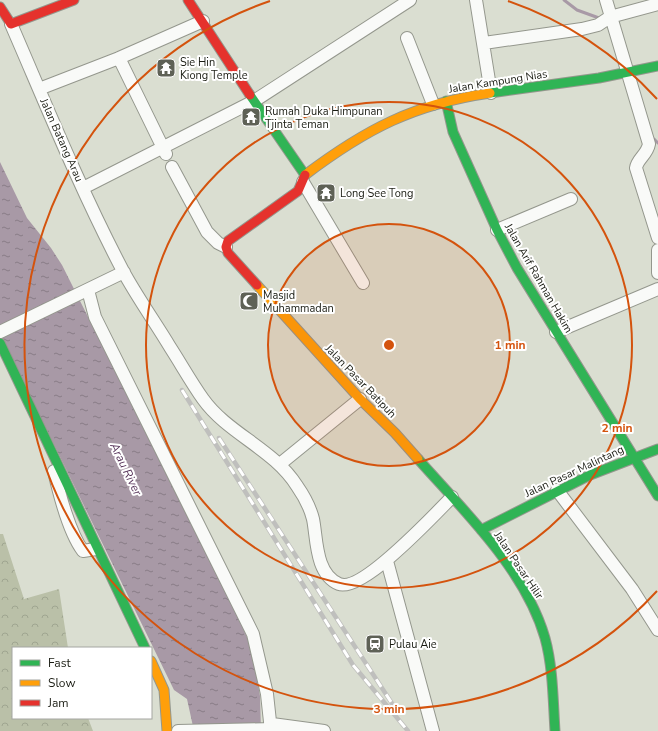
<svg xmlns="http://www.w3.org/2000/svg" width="658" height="731" font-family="'Nunito Sans',sans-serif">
  <defs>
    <pattern id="forest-crowns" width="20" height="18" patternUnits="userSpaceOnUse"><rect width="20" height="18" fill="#bac0a8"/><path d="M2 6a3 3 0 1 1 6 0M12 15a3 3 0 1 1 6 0" fill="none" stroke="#9fa590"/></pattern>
    <pattern id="water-ripples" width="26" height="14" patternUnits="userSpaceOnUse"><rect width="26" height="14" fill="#a899a6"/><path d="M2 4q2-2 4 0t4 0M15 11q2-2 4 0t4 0" fill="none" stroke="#887c86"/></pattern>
  </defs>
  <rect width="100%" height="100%" fill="#daded1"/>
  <path fill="url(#forest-crowns)" d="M0,534H3L24,599L59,589L68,648H13V718H88L93,731H0Z"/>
  <path fill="url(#water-ripples)" d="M0,162L27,218L51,248L62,265L231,602L252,648L260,696L261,731H194L187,699L174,690L2,338L0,332Z"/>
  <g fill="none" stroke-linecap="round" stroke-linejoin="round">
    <path stroke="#a899a6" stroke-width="3" d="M564,0L577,10L599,18
      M654,139L658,143"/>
    <g stroke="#94978d" stroke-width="14">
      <path id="street" d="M476,0L491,93
        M606,0L649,144C647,155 637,159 636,168L658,238
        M11,24C47,107 81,191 123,271C137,297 155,322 170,347C181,364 191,382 203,399C228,434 274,449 297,486C304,496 310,507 313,519C317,538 315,574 339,584C362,593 435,514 452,497
        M407,38L433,104
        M484,43L582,29L598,25L610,17L658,4
        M119,58L166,154
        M39,89L119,58L203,21
        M172,167L207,232L218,243L226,247
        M303,182L363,283
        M83,188L254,101L410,0
        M497,230L571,199
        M658,250V273
        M88,290L95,317L253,634L267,694L271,731
        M0,332L124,272
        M556,332L658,289
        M280,464L360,399
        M54,471C59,493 70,534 83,551L96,549
        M557,490L632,589L658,630
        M387,561L433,731
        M272,724L324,731
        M178,731L272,729"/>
    </g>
    <g stroke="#94978d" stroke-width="11">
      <path id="fast" d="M490,93L599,78L658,66
        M250,95L305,175
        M446,101L453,132L497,230L517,268L658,496
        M0,343L145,648
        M418,459C464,511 525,569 545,638C553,667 553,700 555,731
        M481,530L590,475L658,449"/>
    </g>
    <g stroke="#94978d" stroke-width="11">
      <path id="slow" d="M305,175C366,129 414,104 490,93
        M257,285L360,399L395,433L418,459
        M151,661L164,690L167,731"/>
    </g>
    <g stroke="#94978d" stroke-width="11">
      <path id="jam" d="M188,0L250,95
        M0,7L11,24L74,0
        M257,285L228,253L226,247L228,241L298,191L305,175"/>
    </g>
    <use href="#street" stroke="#f9faf8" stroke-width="12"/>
    <use href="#fast" stroke="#30b455" stroke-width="9"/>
    <use href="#slow" stroke="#ff9f0a" stroke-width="9"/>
    <use href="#jam" stroke="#e5322d" stroke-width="9"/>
    <g stroke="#bfbfbd" stroke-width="4.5">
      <path id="rail" d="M182,390L353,665L408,731
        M219,438L395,708"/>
    </g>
    <use href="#rail" stroke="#fff" stroke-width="3" stroke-dasharray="9" stroke-linecap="butt"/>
  </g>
  <circle cx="389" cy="345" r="121" fill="#d4530d" fill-opacity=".12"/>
  <g fill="none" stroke="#d4530d" stroke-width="2">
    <circle cx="389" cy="345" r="121"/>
    <circle cx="389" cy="345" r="243"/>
    <path d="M657 591A364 364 0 1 1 270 1M508 1A364 364 0 0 1 657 99"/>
  </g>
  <defs>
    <g id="temple-square" transform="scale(1)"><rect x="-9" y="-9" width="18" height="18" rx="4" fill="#5e6156" stroke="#fff"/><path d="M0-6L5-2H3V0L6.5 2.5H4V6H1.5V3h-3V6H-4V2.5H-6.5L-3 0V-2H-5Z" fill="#fff"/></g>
    <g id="mosque-square" transform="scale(1)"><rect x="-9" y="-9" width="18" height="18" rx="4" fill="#5e6156" stroke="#fff"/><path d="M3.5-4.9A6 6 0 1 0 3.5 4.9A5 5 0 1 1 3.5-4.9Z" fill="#fff"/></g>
    <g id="station-square" transform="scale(1)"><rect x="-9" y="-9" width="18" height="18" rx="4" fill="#5e6156" stroke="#fff"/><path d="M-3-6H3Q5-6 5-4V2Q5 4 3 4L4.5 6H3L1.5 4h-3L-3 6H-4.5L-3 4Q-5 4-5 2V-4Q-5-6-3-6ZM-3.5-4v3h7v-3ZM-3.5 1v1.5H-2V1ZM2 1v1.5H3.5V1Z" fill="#fff"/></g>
  </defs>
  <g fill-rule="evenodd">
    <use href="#temple-square" x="166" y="68"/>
    <use href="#temple-square" x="251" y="117"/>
    <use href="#temple-square" x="326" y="193"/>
    <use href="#mosque-square" x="249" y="301"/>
    <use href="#station-square" x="375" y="644"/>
  </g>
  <g text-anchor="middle" stroke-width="4" stroke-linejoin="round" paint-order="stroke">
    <g font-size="11" fill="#1b1d14" stroke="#fff" text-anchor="start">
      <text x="180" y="66">Sie Hin<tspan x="180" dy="13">Kiong Temple</tspan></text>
      <text x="265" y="115">Rumah Duka Himpunan<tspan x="265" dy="13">Tjinta Teman</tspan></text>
      <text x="340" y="197">Long See Tong</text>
      <text x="263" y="299">Masjid<tspan x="263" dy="13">Muhammadan</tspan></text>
      <text x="389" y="648">Pulau Aie</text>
    </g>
    <g font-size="11" fill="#1b1d14" stroke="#fff">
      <text transform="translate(498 81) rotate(-9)" y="4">Jalan Kampung Nias</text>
      <text transform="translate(62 140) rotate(66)" y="4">Jalan Batang Arau</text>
      <text transform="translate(539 278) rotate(60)" y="4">Jalan Arif Rahman Hakim</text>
      <text transform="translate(361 381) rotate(46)" y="4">Jalan Pasar Batipuh</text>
      <text transform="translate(574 471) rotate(-25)" y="4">Jalan Pasar Malintang</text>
      <text transform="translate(519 565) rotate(56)" y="4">Jalan Pasar Hilir</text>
    </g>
    <g font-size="12" font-style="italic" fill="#57345a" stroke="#fff">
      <text transform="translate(126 469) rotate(64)" y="4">Arau River</text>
    </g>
  </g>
  <circle cx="389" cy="345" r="6" fill="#d4530d" stroke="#fff" stroke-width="2"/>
  <g font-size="12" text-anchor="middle" font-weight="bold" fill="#d4530d" stroke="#fff" stroke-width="4" stroke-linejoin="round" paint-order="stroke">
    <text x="510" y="349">1 min</text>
    <text x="617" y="432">2 min</text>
    <text x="389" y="713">3 min</text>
  </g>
  <rect x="12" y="647" width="140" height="72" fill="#ffffff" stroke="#a4a5a1"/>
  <rect x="20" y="660" width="20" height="6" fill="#30b455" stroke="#a4a5a1"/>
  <text x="48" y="667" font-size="12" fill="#1b1d14">Fast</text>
  <rect x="20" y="680" width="20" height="6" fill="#ff9f0a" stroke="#a4a5a1"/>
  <text x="48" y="687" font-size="12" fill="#1b1d14">Slow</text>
  <rect x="20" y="700" width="20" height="6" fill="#e5322d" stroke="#a4a5a1"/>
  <text x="48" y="707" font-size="12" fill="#1b1d14">Jam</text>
</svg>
